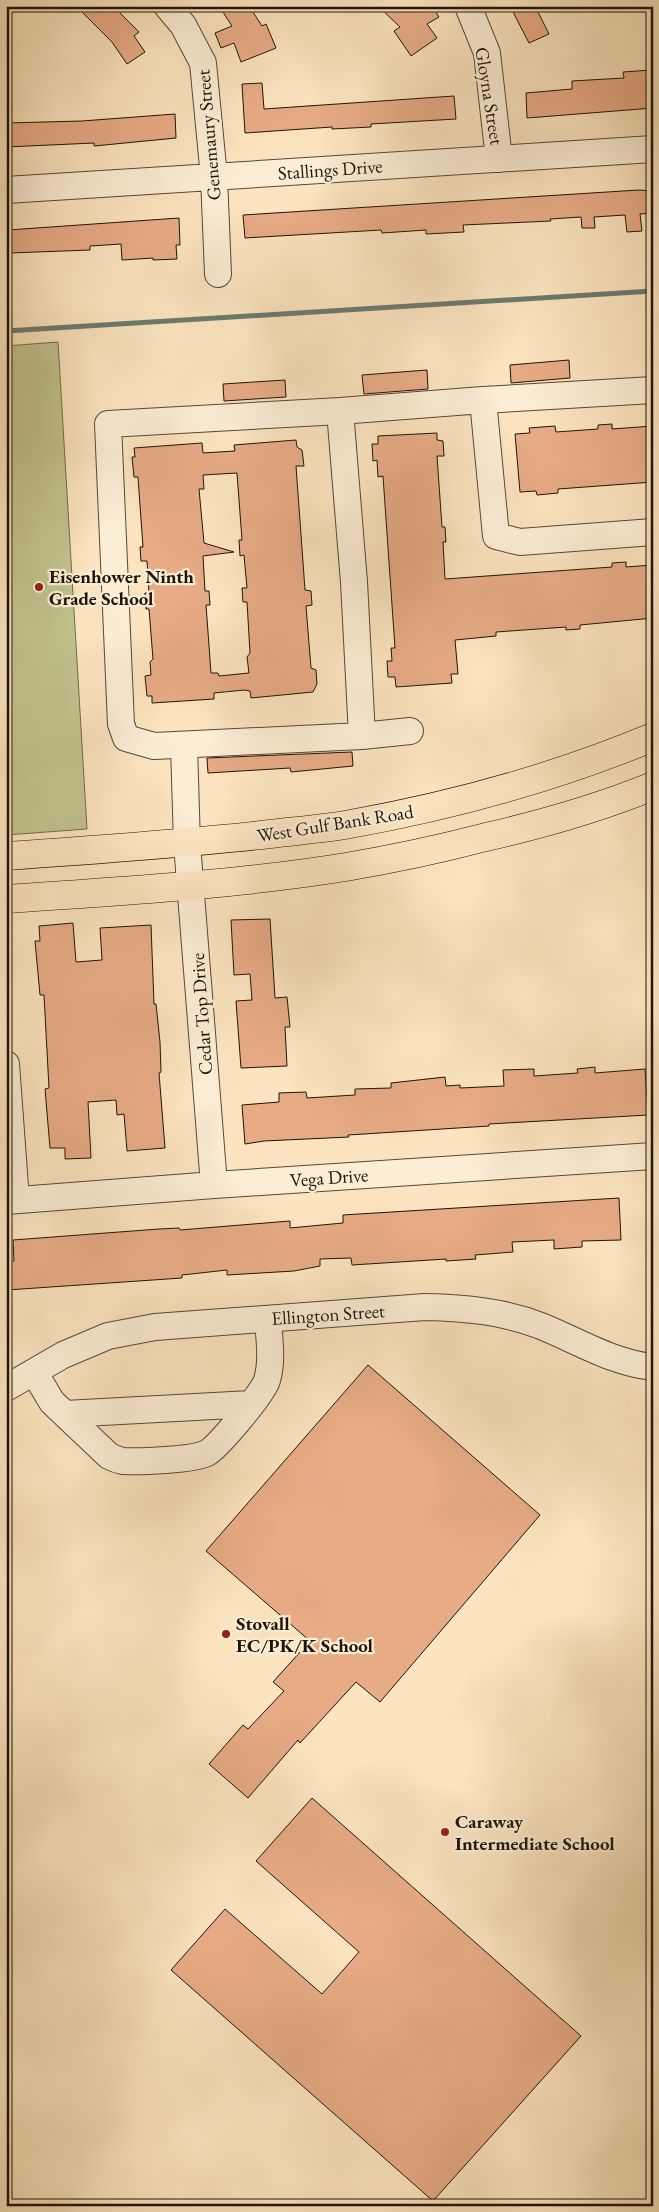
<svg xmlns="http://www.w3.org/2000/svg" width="659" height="2212" font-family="'EB Garamond',serif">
  <rect width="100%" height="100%" fill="#fbe4bf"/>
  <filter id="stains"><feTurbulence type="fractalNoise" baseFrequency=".004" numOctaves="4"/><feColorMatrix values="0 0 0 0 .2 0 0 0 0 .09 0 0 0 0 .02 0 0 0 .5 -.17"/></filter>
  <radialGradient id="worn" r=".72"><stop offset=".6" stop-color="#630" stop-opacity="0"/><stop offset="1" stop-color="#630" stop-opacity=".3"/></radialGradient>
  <path fill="#c2c38f" stroke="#706c4c" d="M58,342L87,829L6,835V346Z"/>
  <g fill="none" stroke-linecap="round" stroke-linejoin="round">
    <path stroke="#6c7a70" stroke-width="5" d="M6,331L653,291"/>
  </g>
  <path fill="#e7ab86" stroke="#1f1409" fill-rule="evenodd" d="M76,6H113L139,32L134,36L145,52L127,64L112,42Z
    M219,6H249L262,26L266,24L276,48L241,62L234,43L221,48L215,33L232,26Z
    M378,6H432L439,17L427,24L437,38L411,56L394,31L400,27Z
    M525,6H535L549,34L529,43L513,12Z
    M651,70L653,108L527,118L526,93L572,89V81L624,78L623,72Z
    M262,83L264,109L454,96L456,119L371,124V127L332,129V127L245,133L242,84Z
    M175,114L176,138L94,146V143L6,147V123L82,121Z
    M639,190L653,191V213L640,214L642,231L627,232L625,215L594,217L595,228H582L581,217L550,219L551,221L463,225L464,232L426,234V230L382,233L381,230L245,238L243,215Z
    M179,218L180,245H176L177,259L153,260V258L122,260L121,244L90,246V250L10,253L8,230Z
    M569,360L570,378L511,383L510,365Z
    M427,370L428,389L364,394L362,375Z
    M285,380L286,397L224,401L223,384Z
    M612,424V429L653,426V482L558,489V493L537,495L536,491L520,492L515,434L530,433L529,428L555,426L556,432L598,429V425Z
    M437,433V440L443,441L444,456H437L442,527H445L446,542H443L445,579L612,567V563L626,562V567L653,565V618L580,625V629L566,630V627L496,632V636L455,640L458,674H451L452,683L396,687L395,677H388L387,661H392L391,648H395L383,476L378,477L377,460L373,461L372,444H378V436Z
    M296,440L297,447L302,450L304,466H296L305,590L311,591L312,605L306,606L311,668L316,670L317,684L313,692L251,698L250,691L244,690L214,693V699L152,703V696H147L145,676L151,675L150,662L153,659L149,609H146L145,593H149L147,561H141L140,547H143L138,477H134L132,457H135L134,448L202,443L203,453L235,451L234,445ZM237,473L242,540H239L240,556L244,555L247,588H242L243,602H247L250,653L247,657L249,673L219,676L218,673H211L206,605H210L209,591H205L203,556L234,552L204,543L199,489H204L203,475Z
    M352,752L353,766L291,772L290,768L208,773L207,758Z
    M270,919L275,998L287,997L290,1027H285L287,1066L241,1068L236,1001L252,1000L250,974L234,975L231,920Z
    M73,923L76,962L102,960L100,928L151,925L154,1004H156L160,1042L161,1072L159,1073L165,1148L127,1151L124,1114L117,1115L116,1100L88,1102L91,1158L65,1159V1148H50L45,1089L49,1088L44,995H40L35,941H40L39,926Z
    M595,1067V1073L645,1069L648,1115L489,1124V1126L348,1135L349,1137L264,1141L245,1144L242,1105L279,1102V1093L306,1092L307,1098L355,1095V1089L391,1088V1083L445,1077L446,1086L460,1085V1088L504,1086L503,1070L534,1069V1076L578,1073L577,1069Z
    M619,1198L621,1240L582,1241V1247L554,1249V1240L512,1242L513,1252L475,1255L476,1259L446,1261V1259L352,1265L351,1258L320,1259V1266L294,1271L227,1275V1270L182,1275V1278L7,1290L6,1262L14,1261L13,1240L159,1229L179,1228L180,1230L290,1221V1228L343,1223V1215Z
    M368,1365L540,1515L380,1702L356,1682L300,1743L298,1740L248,1798L209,1764L243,1725L248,1729L284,1691L273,1682L310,1641L206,1551Z
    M312,1798L581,2036L433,2201L171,1970L225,1909L322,1994L359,1952L256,1861Z"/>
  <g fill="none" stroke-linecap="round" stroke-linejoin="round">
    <g stroke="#564836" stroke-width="28">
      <path id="minor" d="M167,6L183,25L203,63L214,177L218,274
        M468,6L487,53L499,159
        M6,190L653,149
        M653,390L483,400L496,536L520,542L653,532
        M340,411L354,582L362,736L154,746L126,738L121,724L108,424L340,411L483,400
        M362,736L410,731
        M184,746L187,844L214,1185
        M6,1064L16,1200
        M6,1201L214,1185L653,1156
        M34,1372L52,1402L109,1456C113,1458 118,1460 123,1461C139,1462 194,1460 207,1453C218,1447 264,1392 267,1380C273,1360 269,1339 268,1319
        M6,1388L63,1355L108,1336L155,1327L425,1307C465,1308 503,1311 541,1326C578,1341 613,1363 653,1367
        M65,1414L251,1404"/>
    </g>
    <g stroke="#1f1409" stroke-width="29">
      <path id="major" d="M6,856C94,850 182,844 270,834C295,831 320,829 345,825C452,806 552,779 653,737
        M6,899C120,891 233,885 346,867C393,859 440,849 486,837C543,824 599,808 653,786"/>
    </g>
    <use href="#minor" stroke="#fcedd5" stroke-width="26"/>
    <use href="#major" stroke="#fbe4bf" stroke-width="28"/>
  </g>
  <g fill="#8f2418" stroke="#fcedd5" stroke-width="2">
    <circle cx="39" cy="587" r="5"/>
    <circle cx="226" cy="1634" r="5"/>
    <circle cx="445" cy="1832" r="5"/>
  </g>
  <g text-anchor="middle" stroke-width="4.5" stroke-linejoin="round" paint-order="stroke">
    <g font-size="19" fill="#1f1409" stroke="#fcedd5">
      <text transform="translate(490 96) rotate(81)" y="7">Gloyna Street</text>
      <text transform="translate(208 135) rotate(-95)" y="7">Genemaury Street</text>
      <text transform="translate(330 169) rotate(-4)" y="7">Stallings Drive</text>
      <text transform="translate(335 823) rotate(-9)" y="7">West Gulf Bank Road</text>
      <text transform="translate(201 1014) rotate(-94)" y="7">Cedar Top Drive</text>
      <text transform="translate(329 1177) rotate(-4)" y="7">Vega Drive</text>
      <text transform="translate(328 1314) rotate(-4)" y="7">Ellington Street</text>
    </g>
    <g font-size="19" font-weight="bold" fill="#1f1409" stroke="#fcedd5" text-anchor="start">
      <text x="49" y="583">Eisenhower Ninth<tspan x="49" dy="22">Grade School</tspan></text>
      <text x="236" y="1630">Stovall<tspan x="236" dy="22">EC/PK/K School</tspan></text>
      <text x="455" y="1828">Caraway<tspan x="455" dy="22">Intermediate School</tspan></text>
    </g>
  </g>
  <rect width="659" height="2212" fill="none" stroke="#fbe4bf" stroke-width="25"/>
  <rect x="8" y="8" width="644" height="2197" fill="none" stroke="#1f1409" stroke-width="2.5"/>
  <rect x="12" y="12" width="634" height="2187" fill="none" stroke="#1f1409"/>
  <rect width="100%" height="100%" filter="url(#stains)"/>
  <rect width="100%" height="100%" fill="url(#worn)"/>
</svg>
